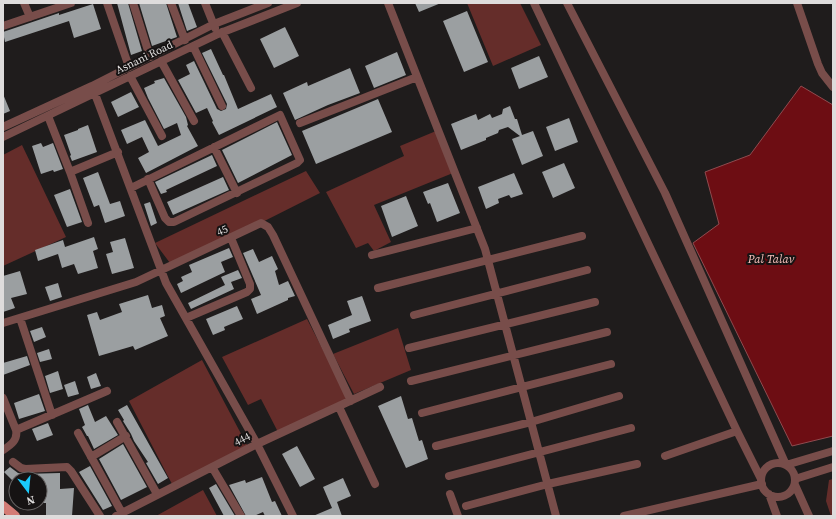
<svg xmlns="http://www.w3.org/2000/svg" width="836" height="519" font-family="'Source Serif 4',serif">
  <rect width="100%" height="100%" fill="#1f1c1c"/>
  <path fill="#652d2a" d="M467,3H520L541,45L493,66Z
    M436,131L453,173L374,205L391,242L374,251L368,243L356,248L326,192L404,156L400,146Z
    M22,145L66,237L3,266V155Z
    M306,171L320,193L173,267L155,243Z
    M307,319L349,400L278,432L261,399L248,405L222,357Z
    M398,328L411,370L354,394L333,354Z
    M202,360L248,447L173,486L129,401Z
    M833,479V516H831L826,501L829,480Z
    M203,490L217,516H156Z"/>
  <path fill="#6d0d13" stroke="#8f4b4f" d="M801,86L833,105V436L792,446L693,243L719,224L705,172L750,155Z"/>
  <path fill="#9b9fa1" d="M117,3H128L142,51L131,55Z
    M139,3H166L177,37L152,46Z
    M178,3H188L197,27L187,31Z
    M415,3H441L419,12Z
    M93,4L101,29L74,38L69,21L5,42L3,32L59,13V15Z
    M467,11L488,62L464,72L443,21Z
    M285,27L299,56L274,68L260,39Z
    M211,49L223,75H224L238,109L271,94L277,107L219,135L212,122L213,121L207,108L196,113L178,80L190,74L186,65L194,61L217,109L221,111L226,109L227,104L202,53Z
    M397,52L406,75L374,88L365,66Z
    M539,56L548,77L519,89L511,68Z
    M350,68L360,93L328,105L295,120L283,93L307,82L308,86Z
    M164,78L186,117L188,125L187,126L198,146L146,173L138,158L149,152L142,137L127,144L121,130L145,120L158,146L181,135L177,123L164,129L148,98L144,88L155,83L154,81Z
    M131,92L139,107L118,117L111,102Z
    M3,94L10,111L3,114Z
    M378,99L392,132L316,164L302,131Z
    M510,106L515,119H517L522,135L533,131L543,156L522,165L512,139L520,136L508,127L499,130L498,133L486,138V140L461,150L451,124L476,114L478,120L490,114L492,118L502,114L503,109Z
    M569,118L578,142L555,151L546,127Z
    M277,122L292,155L238,183L222,150Z
    M88,125L97,152L72,161L70,156L71,155L64,135L78,130V129Z
    M41,143L43,147L53,143L63,169L54,172L53,170L41,174L32,146Z
    M212,155L217,166L166,190L167,192L161,194L155,182Z
    M564,163L575,188L553,198L542,172Z
    M98,172L110,204L120,201L125,216L105,223L99,205L94,207L83,178Z
    M514,173L523,194L511,198L509,195L498,199L499,203L486,209L478,187Z
    M223,177L229,190L173,215L167,202Z
    M448,183L460,213L437,222L430,203L428,204L423,192Z
    M70,189L82,222L67,227L54,195Z
    M406,196L418,226L392,237L381,206Z
    M150,202L157,223L151,226L144,204Z
    M94,237L98,249L93,251L98,268L78,274L74,264L62,268L58,254L38,261L35,250L63,240L65,247Z
    M125,238L134,268L112,274L106,254L113,252L110,242Z
    M229,248L233,257L221,262L225,272L181,293L177,284L183,281L181,277L192,272L189,265Z
    M253,249L259,262L272,256L278,269L275,271L279,285L288,281L295,296L288,298V300L257,314L251,299L261,295L243,253Z
    M238,270L242,278L231,282L234,289L191,309L188,303L225,285L221,277Z
    M20,271L27,294L11,298L15,308L3,312V276Z
    M58,283L62,297L50,301L45,287Z
    M148,295L152,308L162,305L165,316L160,318L168,336L135,350L133,346L99,356L87,315L97,312L100,320L122,312L119,304Z
    M362,296L371,321L349,329L350,332L333,339L328,325L352,315L347,301Z
    M237,306L243,319L224,327L225,330L213,335L206,319Z
    M42,327L46,337L34,342L30,331Z
    M49,349L52,359L40,362L37,353Z
    M27,356L30,365L3,375V363Z
    M58,371L63,389L50,393L45,376Z
    M96,373L101,386L91,389L87,377Z
    M75,381L79,394L68,397L64,385Z
    M39,394L45,411L19,419L14,403Z
    M401,396L408,419L412,418L419,441L422,440L428,459L406,468L378,406Z
    M88,405L95,422L106,416L118,435L94,449L88,436H87L82,427L85,425L79,409Z
    M127,405L168,478L158,484L146,463L148,462L134,441L131,434L123,421L124,420L118,410Z
    M48,423L53,435L37,441L32,429Z
    M123,444L147,487L121,500L99,459Z
    M297,446L315,479L300,487L282,454Z
    M90,466L112,506L103,510L79,472Z
    M10,467L18,473L24,474L60,473V489L74,488L72,516H46V503H40V479H16V484L4,472Z
    M262,477L272,502L275,501L282,516H265L263,512L254,516H246L229,485L245,480L246,483Z
    M343,478L351,496L337,502L342,516H313L332,508L323,487Z
    M216,484L235,516H224L209,488Z"/>
  <g fill="none" stroke-linecap="round" stroke-linejoin="round">
    <path stroke="#784d4a" stroke-width="8" d="M24,3L30,17
      M107,3L129,67
      M133,3L150,57
      M171,3L185,40
      M205,3L215,28
      M388,3L485,249L556,516
      M534,3L737,431L761,479
      M567,3L665,193L786,465L833,451
      M797,3L818,64L822,73L833,87
      M3,26L71,3
      M222,32L251,88
      M193,46L222,106
      M161,61L194,121
      M130,76L162,136
      M92,86L166,283L257,444L293,516
      M48,116L70,172
      M300,123L417,77
      M3,127L92,86L214,24L268,3
      M3,137L218,34L297,3
      M214,147L237,193
      M131,188L280,115L300,160L297,163L174,222H169L165,218L148,179
      M88,223L70,172L118,152
      M372,255L477,228
      M378,288L582,236
      M414,315L587,270
      M20,318L52,415
      M186,318L247,292L250,289V284L231,238
      M3,323L136,282L261,223L268,227L273,235L351,401
      M409,348L595,302
      M411,381L607,332
      M3,398L16,430C18,440 11,445 3,450
      M339,407L375,484
      M422,413L611,364
      M117,422L157,494
      M16,430L107,391
      M78,433L122,513
      M436,446L531,422L619,396
      M665,456L737,431
      M91,457L126,436
      M13,462L21,468L25,469L67,467L71,471L100,516
      M761 480a17 17 0 1 1 34 0a17 17 0 1 1-34 0Z
      M212,467L241,516
      M449,476L631,428
      M795,479L833,467
      M795,485L809,516
      M450,494L458,516
      M769,494L777,516
      M466,506L548,484L637,464
      M116,516L257,444L380,387
      M624,516L762,484"/>
    <path stroke="#d37c76" stroke-width="10" d="M3,506L15,516"/>
  </g>
  <g text-anchor="middle" stroke-width="4" stroke-linejoin="round" paint-order="stroke">
    <g font-size="11" fill="#dedcdc" stroke="#161313">
      <text transform="translate(144 57) rotate(-26)" y="4">Asnani Road</text>
      <text transform="translate(222 230) rotate(-25)" y="4">45</text>
      <text transform="translate(242 439) rotate(-27)" y="4">444</text>
    </g>
    <g font-size="12" font-style="italic" fill="#f3bdb8" stroke="#161313">
      <text x="771" y="263">Pal Talav</text>
    </g>
  </g>
  <rect width="836" height="519" fill="none" stroke="#dedcdc" stroke-width="8"/>
  <g transform="translate(28 491) rotate(164)"><circle r="19" fill="#161313" stroke="#666363"/>
  <path d="M0-3L7 15L0 10L-7 15Z" fill="#19cafc"/>
  <text y="-6" font-size="11" font-weight="bold" text-anchor="middle" fill="#dedcdc">N</text>
  </g>
</svg>
